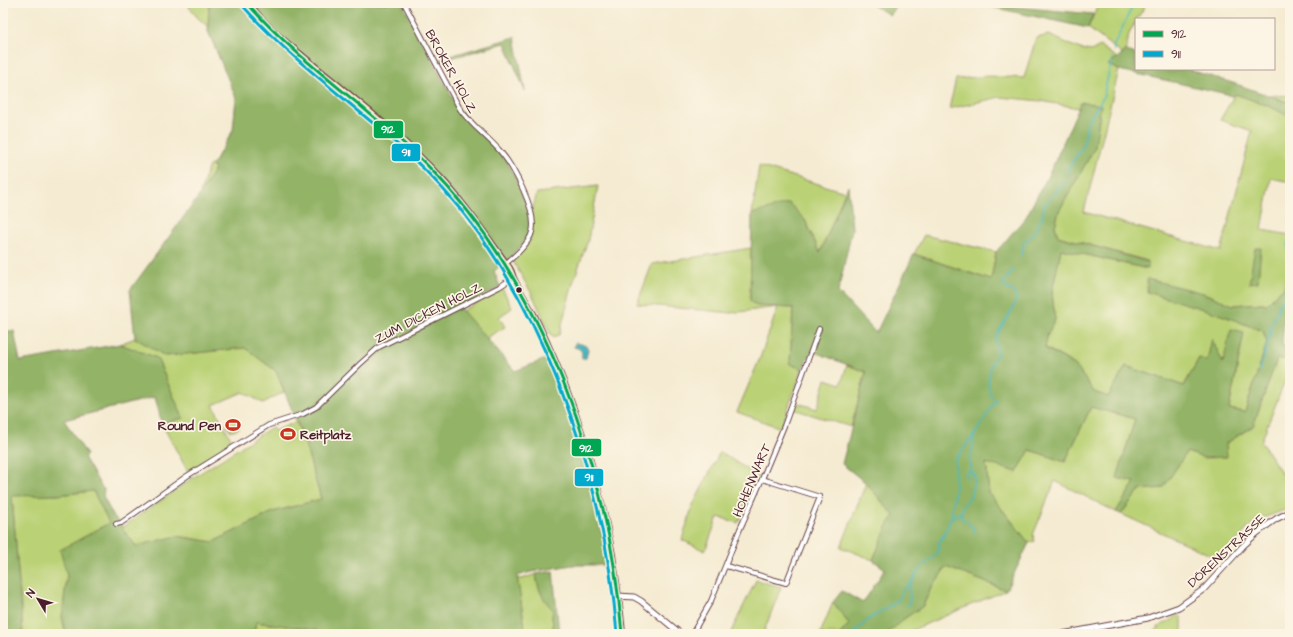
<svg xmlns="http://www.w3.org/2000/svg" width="1293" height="637" font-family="'Architects Daughter',sans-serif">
  <rect width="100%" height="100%" fill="#fcf5e5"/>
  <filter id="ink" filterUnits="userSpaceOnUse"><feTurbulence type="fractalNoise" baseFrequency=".025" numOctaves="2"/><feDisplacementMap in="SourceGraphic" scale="8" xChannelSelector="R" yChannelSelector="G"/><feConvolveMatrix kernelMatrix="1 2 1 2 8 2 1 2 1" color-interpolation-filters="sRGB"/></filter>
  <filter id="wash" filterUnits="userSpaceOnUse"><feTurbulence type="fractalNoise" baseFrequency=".012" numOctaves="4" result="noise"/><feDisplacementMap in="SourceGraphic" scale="16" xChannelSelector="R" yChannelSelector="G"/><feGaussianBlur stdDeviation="0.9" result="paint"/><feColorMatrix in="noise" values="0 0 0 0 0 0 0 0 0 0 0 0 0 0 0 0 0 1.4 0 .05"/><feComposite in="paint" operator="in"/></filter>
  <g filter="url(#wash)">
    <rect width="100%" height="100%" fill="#f5ebd2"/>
    <path fill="#bad175" stroke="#827850" d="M186,3H209L208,27L197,17Z
      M1099,3H1147L1137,19H1136V21L1129,34L1126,51L1122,54L1088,28Z
      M1049,35L1080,49L1091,51L1100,46L1117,58L1108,65L1119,70L1084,212L1221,251L1252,131L1220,120L1235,94L1269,106L1290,117V182L1271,178L1262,230L1290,235V260L1284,287L1266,304L1263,303L1233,305L1203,293L1219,314L1263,331L1267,342L1245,412L1229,409L1244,332L1223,363L1212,340L1207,361L1199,358L1184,386L1126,366L1108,397L1094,392L1075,365L1045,347L1048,333L1055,320L1052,292L1061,249L1147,269L1148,261L1058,236L1055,226L1059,211L1095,147L1081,102L1078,108L1041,101L1000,97L949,109L956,79L989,76L1024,78L1036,38Z
      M1268,95L1290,96V103Z
      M210,165L215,168L199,196L208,168Z
      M759,166L845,192L820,253L805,220L752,214Z
      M598,186L588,240L573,283L559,335L552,337L532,294L513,261L530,240L532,211L537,193Z
      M924,235L996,252L991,280L914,254Z
      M751,248L750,301L757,306L793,308L790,364L802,369L781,428L737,412L760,358L778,307L731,313L637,304L652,264Z
      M502,288L512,308L499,317L505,327L486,338L462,311Z
      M135,338L166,356L245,348L276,371L284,392L263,403L243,392L213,405L233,443L188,472L162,424L183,418L157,358L120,344Z
      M1277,359H1290V368L1261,442L1287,481V489L1290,496V508L1255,521L1219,559L1121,514L1140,490L1163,488L1187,452L1204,458L1253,426Z
      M847,365L866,372L851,427L793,409L795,402L817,409L826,379L841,384Z
      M1091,407L1135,419L1117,478L1135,482L1116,512L1055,481L1033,535L1035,541L1029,543L989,493L986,462L1017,472L1030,450L1065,462Z
      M227 425a6 6 0 1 1 12 0a6 6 0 1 1-12 0Z
      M296,422L303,437L321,499L273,512L213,542L177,536L136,547L122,528L191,479L272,427L274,431Z
      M720,452L761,478L738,523L718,517L705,551L682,540L692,507Z
      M866,483L895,516L887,527L873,560L841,547Z
      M93,491L109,522L67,575L62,617L65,633L69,634H23L12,495H57Z
      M946,567L1006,590L903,634H886L905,618L923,606L930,590Z
      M536,574C538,588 542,600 553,609L552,617L554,634H526L517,578L522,579Z
      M756,580L781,587L763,634H730Z
      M833,602L849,624L840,634H820Z
      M1179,615L1182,618V634H1158L1154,632L1157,628Z
      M255,622L317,630V634H254Z"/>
    <path fill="#93b366" stroke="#6e6948" d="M209,3H402L459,110L505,158L517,181L530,213L531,224L530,235L509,259L494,271L500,287L460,308L515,371L551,357L580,445L610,565H572L531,572L517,576L526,634H317V630L256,622L254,634L66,633L62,617L67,575L60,550L109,523L93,491L57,495L12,496L23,633L3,634V331H14L20,361L120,344L157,358L183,418L162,424L155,397L64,420L87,455L84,457L102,488L104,489L103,497L114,517L121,524L122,528L136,546L177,536L213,542L273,512L321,499L303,437L276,371L245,348L165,356L135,338L130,290L199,196L215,168L212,165L224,146L233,130L236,98L208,31Z
      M869,3H897L890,15Z
      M959,3H972L1093,14L1088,28L991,7Z
      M515,37L525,91L505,43L437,62L436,60Z
      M1126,51L1136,54V69H1187L1236,84L1290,103V117L1269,106L1235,94L1233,97L1227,94L1119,70L1108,65Z
      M1081,102L1101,105L1095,147L1059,211L1055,226L1058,236L1148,262V269L1061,249L1052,292L1055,320L1048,333L1045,348L1075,365L1094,392L1108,397L1126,366L1184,386L1199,358L1207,361L1212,339L1223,363L1231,329L1244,332L1229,409L1245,412L1267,343L1263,331L1219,314L1147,292V279L1203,293L1233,305L1263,303L1266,304L1284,287H1288L1290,301L1284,320L1282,346H1290V359H1277L1253,426L1226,443L1227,457L1204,458L1187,452L1163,488L1140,490L1121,514L1116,512L1135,482L1117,478L1135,419L1091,407L1065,462L1030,450L1017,472L986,463L989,493L1029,543L1006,590L946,567L930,590L923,606L905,618L886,634H840L849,624L833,602L842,591L863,603L885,569L873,560L887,527L894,516L866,483L842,464L866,372L812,351L802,369L790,364L793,308L757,306L750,301L752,214L789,203L805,220L820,253L848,186L852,229L838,292L876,333L914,254L991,280L996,252L1026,217L1052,168Z
      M1255,248H1261L1258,282L1249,283Z
      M553,571L559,634H554L552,617L553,609C542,600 538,588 536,574Z"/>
    <path fill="#4bbac0" stroke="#4a6c76" d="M575,343C580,344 585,344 588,349L586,358L582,359V351L578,348L574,347Z"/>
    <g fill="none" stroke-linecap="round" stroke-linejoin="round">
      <path stroke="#4bbac0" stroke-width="1.5" d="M1114,51V45L1134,3
        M1290,217V228
        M1021,256L1023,249V244L1033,234L1043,215L1044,205L1066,181L1068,169L1083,146L1088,121L1103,98L1112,58
        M1260,371L1270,334L1271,325L1278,310L1279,304L1285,296L1289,268V251L1288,246L1290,230
        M967,478L965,474L970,470
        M962,512L961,518L971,525L975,533
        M951,518L962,512L963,505L970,498L975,477L970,470V456L972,452L974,436
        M907,606L910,601L909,585
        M853,634L869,619L898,601L904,588L911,583L921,567L938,554L939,542L944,535L951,518L955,489V460L980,427L993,404L996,400L991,396L988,384L991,364L997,354L996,336L1012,310L1017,298L1013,291L1005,288L1003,284L1013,270"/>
    </g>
  </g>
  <g filter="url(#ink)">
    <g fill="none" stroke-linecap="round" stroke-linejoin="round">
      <g stroke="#643e44" stroke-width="6">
        <path id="minor" d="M404,3L460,109C471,125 487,136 500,151C513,166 538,212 532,232C529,244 515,256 505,264
          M116,524L121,523L187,476L269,425L303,414L316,407L360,364L379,347L499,287L513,278
          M726,566L786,583L820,497L762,479
          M692,634L711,601L740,529L762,479L784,426L819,329"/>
      </g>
      <g stroke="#643e44" stroke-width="7">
        <path id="tertiary" d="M618,596L634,597L641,601L681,634
          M1062,634L1148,618L1179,607L1204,589L1243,546L1257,533L1276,519L1290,512"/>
      </g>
      <g stroke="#643e44" stroke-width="8">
        <path id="secondary" d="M247,3L261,19L276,34C331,82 392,126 441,179C467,207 487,238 509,268C511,271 512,275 513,278C519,291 527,303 534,316C571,391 597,473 612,555C616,581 620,608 622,634"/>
      </g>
      <use href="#minor" stroke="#fff" stroke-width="4"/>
      <use href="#tertiary" stroke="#fff" stroke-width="5"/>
      <use href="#secondary" stroke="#f9e7c3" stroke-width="5.5"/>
      <g stroke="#fcf5e5" stroke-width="6">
        <path id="bus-1" d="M247,3C301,64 371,109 428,166C544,283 610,473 622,634"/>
      </g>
      <g stroke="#fcf5e5" stroke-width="6">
        <path id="bus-2" d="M243,6C297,67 366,112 424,169C539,283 605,475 617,634"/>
      </g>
      <use href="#bus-1" stroke="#00a651" stroke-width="3"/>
      <use href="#bus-2" stroke="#00a9ce" stroke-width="3"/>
    </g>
  </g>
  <defs>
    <g id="stadium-bare" transform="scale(1.2)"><path d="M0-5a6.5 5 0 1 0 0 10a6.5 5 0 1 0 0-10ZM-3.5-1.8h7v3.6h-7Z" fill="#c8321e" stroke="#fcf5e5" stroke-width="2.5" paint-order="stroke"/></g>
  </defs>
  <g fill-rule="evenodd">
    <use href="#stadium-bare" x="233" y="425"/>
    <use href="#stadium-bare" x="288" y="434"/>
  </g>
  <circle fill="#4a1f2b" stroke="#fcf5e5" stroke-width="1.5" cx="519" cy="290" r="3.5"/>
  <g text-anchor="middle" stroke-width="3.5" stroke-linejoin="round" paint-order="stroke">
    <g font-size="13" fill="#4a1f2b" stroke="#fcf5e5">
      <text transform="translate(452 71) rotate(61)" y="5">BROKER HOLZ</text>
      <text transform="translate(428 312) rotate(-27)" y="5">ZUM DICKEN HOLZ</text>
      <text transform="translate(751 480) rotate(-67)" y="5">HOHENWART</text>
      <text transform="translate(1226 550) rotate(-43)" y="5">DÖRENSTRASSE</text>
    </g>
    <g font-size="13" font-weight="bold" fill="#4a1f2b" stroke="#fcf5e5" text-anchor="end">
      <text x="221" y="430">Round Pen</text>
      <text x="300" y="439" text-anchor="start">Reitplatz</text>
    </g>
  </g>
  <g stroke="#fcf5e5" stroke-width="1.5">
    <rect x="373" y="120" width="31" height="19" rx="4" fill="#00a651"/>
    <rect x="391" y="143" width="30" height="19" rx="4" fill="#00a9ce"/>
    <rect x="571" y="438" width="31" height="19" rx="4" fill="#00a651"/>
    <rect x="574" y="468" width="30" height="19" rx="4" fill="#00a9ce"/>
  </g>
  <g font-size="11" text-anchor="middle" font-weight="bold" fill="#fff">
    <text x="388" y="133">912</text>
    <text x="406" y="156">911</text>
    <text x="586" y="452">912</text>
    <text x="589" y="481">911</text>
  </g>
  <rect width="1293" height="637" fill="none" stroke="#fcf5e5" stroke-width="16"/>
  <rect x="1135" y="18" width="140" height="52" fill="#fcf5e5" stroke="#b59f9b"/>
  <rect x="1143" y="31" width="20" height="6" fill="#00a651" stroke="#b59f9b"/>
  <text x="1171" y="38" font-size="12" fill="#4a1f2b">912</text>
  <rect x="1143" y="51" width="20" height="6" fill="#00a9ce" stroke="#b59f9b"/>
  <text x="1171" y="58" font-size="12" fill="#4a1f2b">911</text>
  <g transform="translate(38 599) rotate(308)" stroke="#fcf5e5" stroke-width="3" paint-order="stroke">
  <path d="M0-3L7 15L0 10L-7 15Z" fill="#4a1f2b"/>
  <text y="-6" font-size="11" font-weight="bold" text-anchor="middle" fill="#4a1f2b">N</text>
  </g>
</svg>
